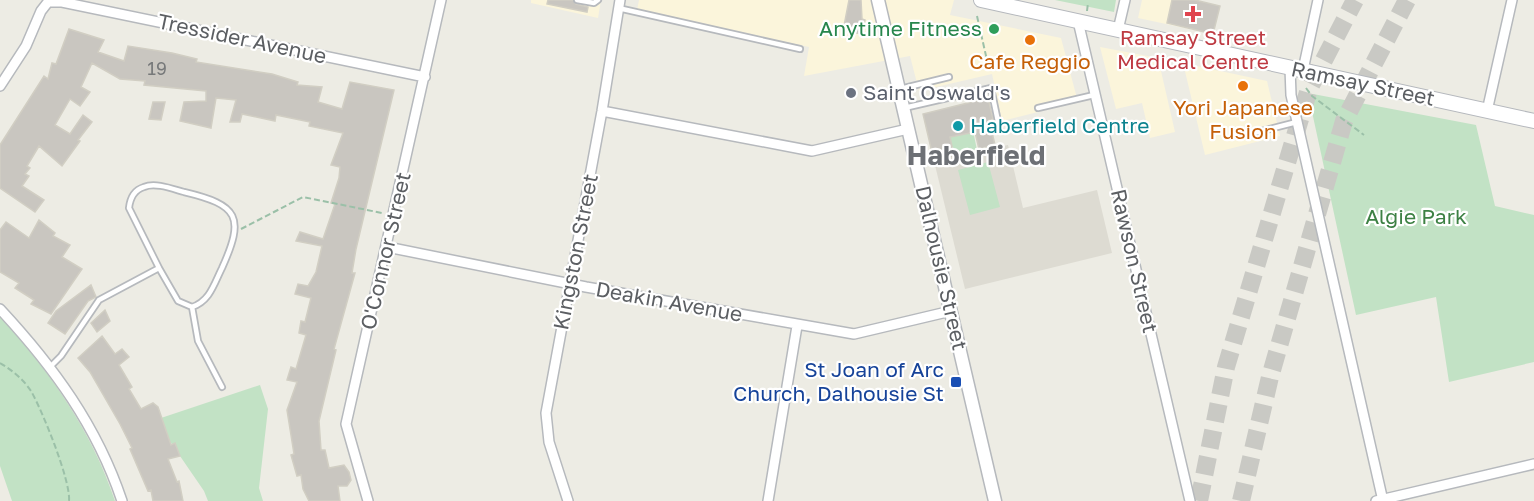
<svg xmlns="http://www.w3.org/2000/svg" width="1534" height="501" font-family="'Golos Text',sans-serif">
  <rect width="100%" height="100%" fill="#edece4"/>
  <path fill="#fbf5db" d="M531,0H601L598,18L531,3Z
    M639,0H954L950,15L1061,38L1078,102L1002,121L992,74L919,91L910,56L804,76L809,47L637,10Z
    M1142,0H1195L1220,6L1213,34L1138,18Z
    M1100,47L1158,58L1175,132L1150,138L1142,103L1116,109Z
    M1183,63L1267,81L1280,136L1205,155Z"/>
  <path fill="#dddbd2" d="M1008,145L1023,208L1097,190L1112,253L965,289L934,161Z"/>
  <path fill="#c2e2c5" d="M1055,0H1116L1114,12Z
    M1313,94L1476,125L1495,206L1534,215V362L1449,382L1436,297L1356,315L1309,98Z
    M972,126L977,150L954,155L949,132Z
    M988,162L1000,207L970,215L958,170Z
    M0,317C49,370 92,431 115,501H12L0,466Z
    M260,385L268,409L259,488L263,501H208L204,491L169,440L161,418Z"/>
  <path fill="#c9c6c0" stroke="#d1cec3" stroke-width="1.5" d="M548,0H573L576,4L588,7L587,12L547,4Z
    M849,0H861L862,19L865,20L862,34L843,31Z
    M1172,0H1195L1220,6L1213,34L1167,23Z
    M69,29L104,40L98,52L124,61L128,46L172,53L197,59L196,62L272,74L298,82L297,85L322,87L318,102L342,109L350,82L394,90L356,249L352,273H355L334,349L336,350L319,421L321,450H325L329,468L344,465L349,472L351,480L347,486H338L340,501H309L303,489L301,475L297,476L291,455L294,454L287,410L297,382L287,380L291,367L296,369L306,335L299,333L301,321L305,322L311,298L295,294L298,284L308,286L316,272L322,246L296,241L300,232L323,239L335,204L331,203L339,178L340,167L331,165L343,133L309,126L310,122L276,115L275,121L242,114L240,122H230L236,100L216,98L211,128L180,121L184,102L206,101V91L144,85L145,81L120,79L92,63L81,87L90,92L80,106L70,99L55,125L70,134L83,115L92,122L78,140L80,141L62,166L39,146L27,166L30,168L25,174L29,176L22,186L44,200L35,212L0,188V145L44,76L48,79L52,63L56,64Z
    M988,98L993,119L989,120L995,145L979,149L975,132L950,137L954,156L934,161L923,114Z
    M153,102H165L161,120L149,119Z
    M39,220L55,233L53,236L70,245L62,257L82,269L51,314L31,304L34,300L15,288L19,283L0,272V230L6,222L29,238Z
    M91,285L96,297L88,301L65,334L48,323L56,311Z
    M105,310L110,321L97,332L91,323Z
    M102,336L115,354L122,349L129,357L119,365L132,387L129,389L141,409L153,403L158,407L171,445L175,443L180,456L168,459L177,482L179,481L183,501H153L151,490L148,491L130,449L132,448L120,424L90,372L78,358Z"/>
  <g fill="none" stroke-linecap="round" stroke-linejoin="round">
    <path stroke="#c9c9c4" stroke-width="18" stroke-dasharray="18 9" stroke-linecap="butt" d="M1199,501L1226,367L1309,89L1355,0
      M1241,501L1270,377L1344,121L1407,0"/>
    <g stroke="#b6b9bd" stroke-width="8">
      <path id="service" d="M577,0L594,3L598,0
        M618,8L800,49
        M900,89L949,77
        M904,108L991,88L1000,131
        M1038,108L1094,95
        M1242,136L1297,122
        M192,307L198,341L222,387
        M51,366L61,356L99,300L159,268L178,301L192,307C210,301 214,284 222,268C245,217 239,205 184,192C173,189 155,182 144,187C134,190 130,199 129,208L159,268"/>
    </g>
    <g stroke="#b6b9bd" stroke-width="12">
      <path id="minor" d="M1078,21L1190,501
        M1118,30L1125,0
        M1290,68L1291,95L1383,501
        M1303,70L1318,0
        M0,86L26,46L41,11L48,2H62L425,77
        M602,111L812,151L908,129
        M1487,111L1512,0
        M387,247L586,287L854,334L951,311
        M0,309C53,366 97,426 122,501
        M368,501L346,424L441,0
        M568,501L549,442L546,413L602,111L620,0
        M768,501L797,326
        M1376,501L1534,464"/>
    </g>
    <g stroke="#b6b9bd" stroke-width="15">
      <path id="tertiary" d="M878,0L995,501"/>
    </g>
    <g stroke="#b5b8bd" stroke-width="16">
      <path id="secondary" d="M981,0L1534,121"/>
    </g>
    <path stroke="#9bc0a8" stroke-width="2" stroke-dasharray="6 3" stroke-linecap="butt" d="M1087,11L1088,3
      M977,16L989,69
      M1306,88L1312,96L1364,135
      M241,229L303,197L382,213
      M0,363C12,370 23,379 31,391C42,410 71,481 69,501"/>
    <use href="#service" stroke="#fff" stroke-width="4.5"/>
    <use href="#minor" stroke="#fff" stroke-width="9"/>
    <use href="#tertiary" stroke="#fff" stroke-width="12"/>
    <use href="#secondary" stroke="#fff" stroke-width="14"/>
  </g>
  <path fill="#e0444e" stroke="#fff" stroke-width="2" d="M1190 5h6v6h6v6h-6v6h-6v-6h-6v-6h6z"/>
  <circle fill="#2e9e5b" stroke="#fff" stroke-width="2" cx="994" cy="29" r="6"/>
  <g fill="#e8710a" stroke="#fff" stroke-width="2">
    <circle cx="1030" cy="40" r="6"/>
    <circle cx="1243" cy="86" r="6"/>
  </g>
  <circle fill="#6b7280" stroke="#fff" stroke-width="2" cx="851" cy="93" r="6"/>
  <circle fill="#0f9aa8" stroke="#fff" stroke-width="2" cx="958" cy="126" r="6"/>
  <rect fill="#1a4fb4" stroke="#fff" stroke-width="2" x="950" y="376" width="12" height="12" rx="3"/>
  <g text-anchor="middle" stroke-width="4.5" stroke-linejoin="round" paint-order="stroke">
    <g font-size="18" fill="#77797a">
      <text x="157" y="75">19</text>
    </g>
    <g font-size="21" fill="#27864d" stroke="#fff" text-anchor="end">
      <text x="982" y="36">Anytime Fitness</text>
    </g>
    <g font-size="21" fill="#be3a42" stroke="#fff">
      <text x="1193" y="45">Ramsay Street<tspan x="1193" dy="24">Medical Centre</tspan></text>
    </g>
    <g font-size="21" fill="#5c5f63" stroke="#fff">
      <text transform="translate(242 39) rotate(12)" y="7">Tressider Avenue</text>
      <text transform="translate(1363 84) rotate(12)" y="7">Ramsay Street</text>
      <text transform="translate(386 251) rotate(-77)" y="7">O'Connor Street</text>
      <text transform="translate(576 252) rotate(-79)" y="7">Kingston Street</text>
      <text transform="translate(1134 261) rotate(77)" y="7">Rawson Street</text>
      <text transform="translate(941 268) rotate(77)" y="7">Dalhousie Street</text>
      <text transform="translate(669 302) rotate(10)" y="7">Deakin Avenue</text>
    </g>
    <g font-size="21" fill="#c56008" stroke="#fff">
      <text x="1030" y="69">Cafe Reggio</text>
      <text x="1243" y="115">Yori Japanese<tspan x="1243" dy="24">Fusion</tspan></text>
    </g>
    <g font-size="21" fill="#5b616d" stroke="#fff" text-anchor="start">
      <text x="863" y="100">Saint Oswald's</text>
    </g>
    <g font-size="21" fill="#0d838f" stroke="#fff" text-anchor="start">
      <text x="970" y="133">Haberfield Centre</text>
    </g>
    <g font-size="21" fill="#3d8144" stroke="#fff">
      <text x="1416" y="224">Algie Park</text>
    </g>
    <g font-size="21" fill="#164399" stroke="#fff" text-anchor="end">
      <text x="944" y="377">St Joan of Arc<tspan x="944" dy="24">Church, Dalhousie St</tspan></text>
    </g>
    <g font-size="27" font-weight="bold" fill="#6d7075" stroke="#fff">
      <text x="976" y="165">Haberfield</text>
    </g>
  </g>
</svg>
